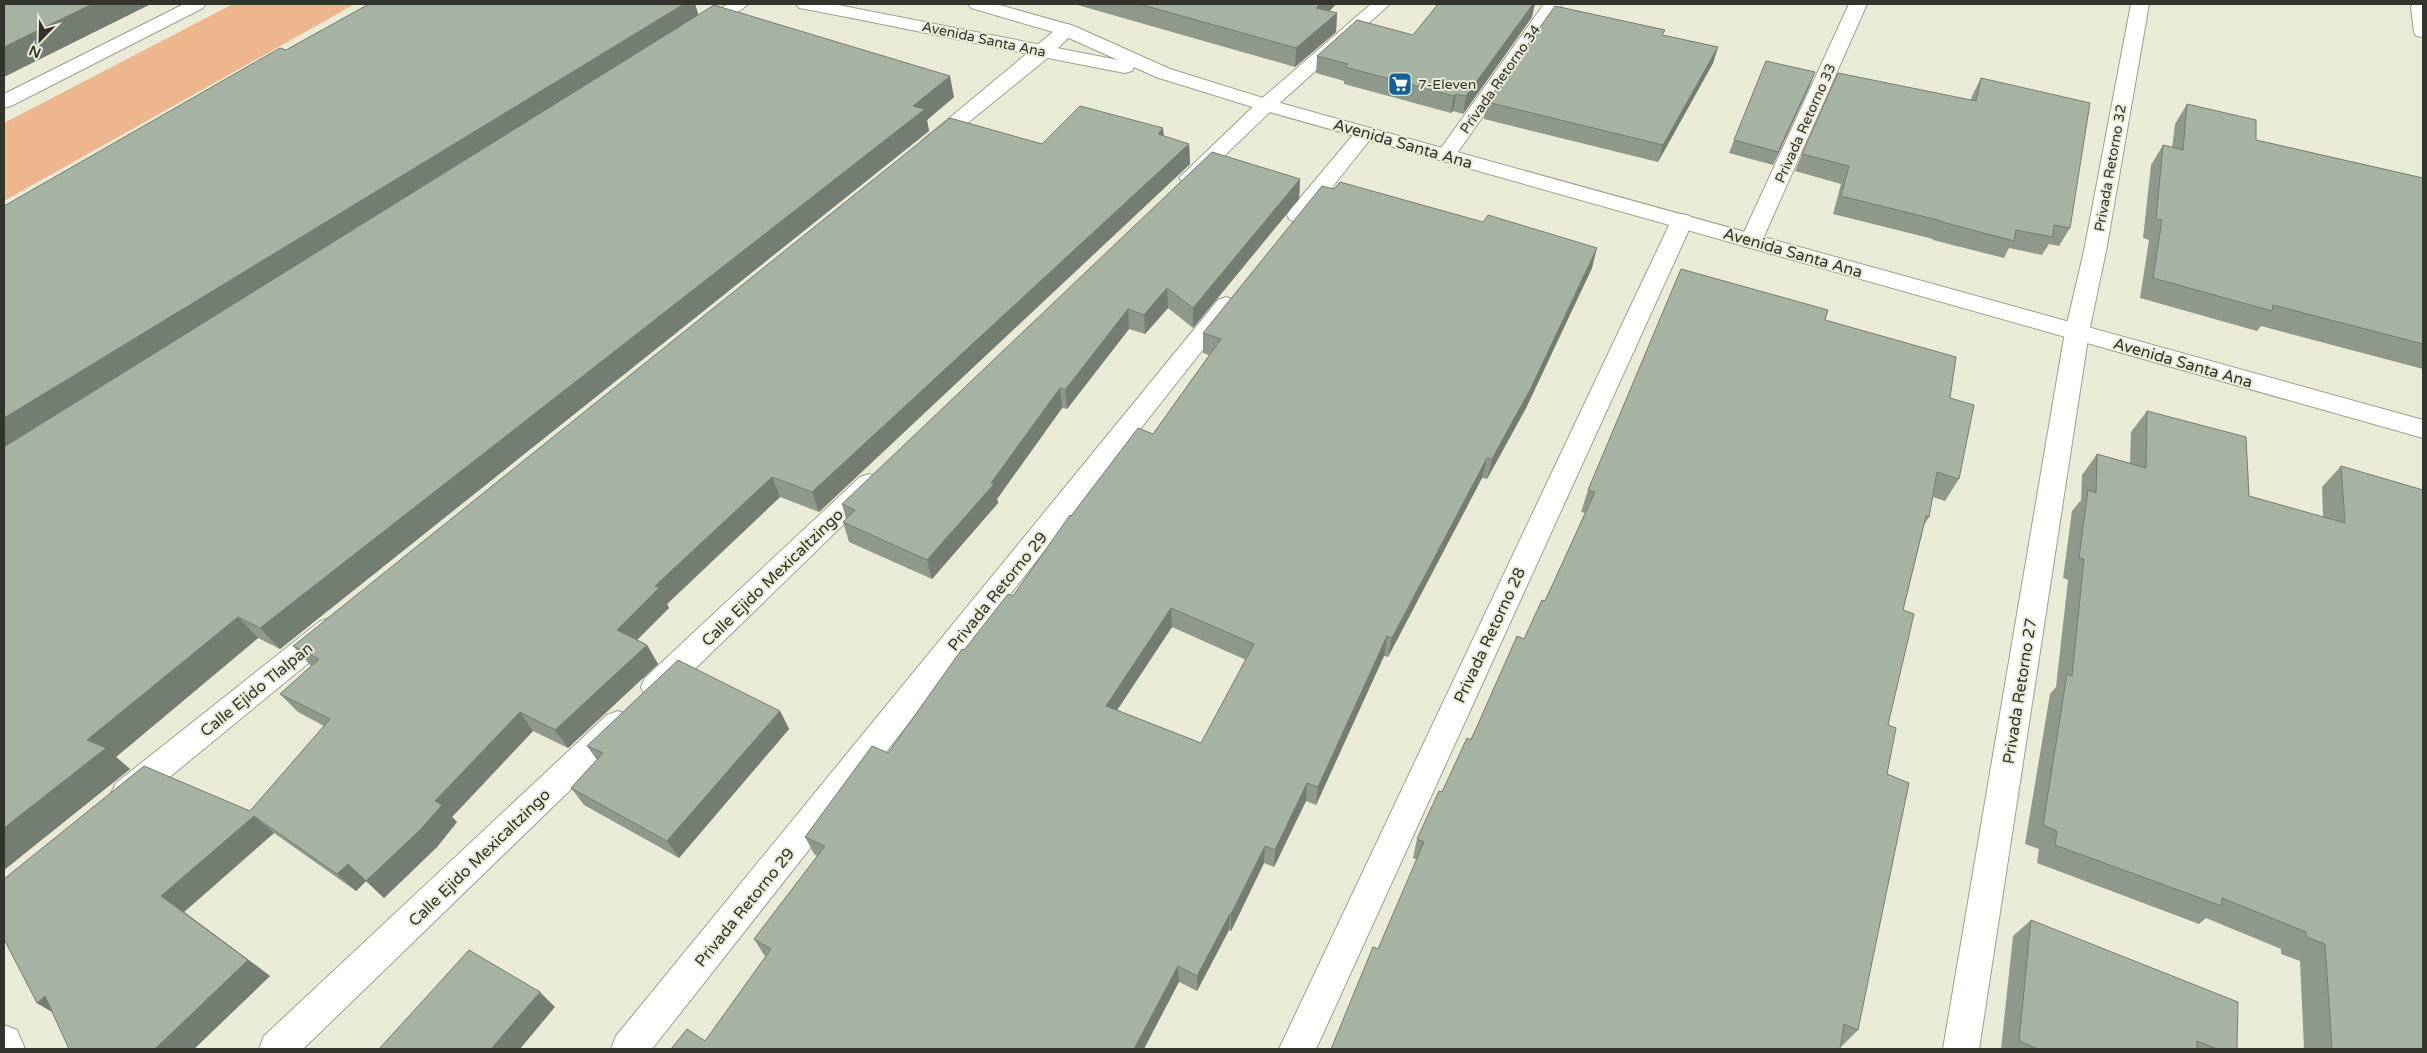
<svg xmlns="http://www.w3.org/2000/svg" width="2427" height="1053" font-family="'Varela Round',sans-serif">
  <rect width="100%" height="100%" fill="#e9ebd7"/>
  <path fill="#eeb68c" d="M233,4H355L4,201V123Z"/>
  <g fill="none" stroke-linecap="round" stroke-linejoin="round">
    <g stroke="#9e9f8c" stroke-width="2">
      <path id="minor" d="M728,4H749L706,34H692L690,30L692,26Z
        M1371,4H1390L1273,109L1197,182L1190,184L1183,182L1179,178L1183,174L1259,101Z
        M1544,4H1562L1453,159L1446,161L1439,159L1436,155Z
        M1849,4H1867L1762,241L1759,246L1751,248L1743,246L1740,241Z
        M2131,4H2149L2106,251L2089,332L1979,1049H1943L2065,332L2084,251Z
        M2413,4H2423V37L2416,36L2414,32L2411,7Z
        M1067,24L1074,26L1076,30L1050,56L937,148L930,150L923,148L920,144L923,140L1060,26Z
        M1365,127L1372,129L1375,133L1372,137L1306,220L1298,222L1290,220L1287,215L1290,210L1358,129Z
        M1682,214L1690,216L1693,221L1316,1049H1279L1671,221L1674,216Z
        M1226,297L1234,300L1238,305L1234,310L652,1049H611L616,1036L1218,300Z
        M869,474L878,477L882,484L878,491L667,696L656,700L645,696L641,687L645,678L860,477Z
        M329,618L339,622L344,630L339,638L138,803L127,807L116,803L111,793L116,783L319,622Z
        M618,711L629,715L634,724L629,733L303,1049H259L264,1036L607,715Z
        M4,1025L17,1030L25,1049H4Z"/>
    </g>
    <g stroke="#9e9f8c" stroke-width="2">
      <path id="tertiary" d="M184,4H206L203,8L11,106L4,108V94Z"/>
    </g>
    <g stroke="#9e9f8c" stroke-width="2">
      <path id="secondary" d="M796,4H833L1118,60L1060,34L971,8L968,4H996L1074,26L1170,69L1273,101L2423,420V438L1259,109L1156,77L1134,67L1132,71L1125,73C1018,53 912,29 805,9L799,8Z"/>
    </g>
    <use href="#minor" fill="#fff" fill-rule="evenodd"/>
    <use href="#tertiary" fill="#fff" fill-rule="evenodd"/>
    <use href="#secondary" fill="#fff" fill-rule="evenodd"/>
  </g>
  <path fill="#8f998b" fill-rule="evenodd" d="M369,4H695L698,15L954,97L927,120L929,131L280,649L258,638L116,757L130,769L4,870V206Z
    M1074,4H1336L1329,11L1337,13L1336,32L1295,67Z
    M1532,17L1463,114L1453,111L1451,113L1344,84V81L1316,73L1317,56L1413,35Z
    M1664,35L1718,47L1713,63L1658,162L1484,119L1487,102Z
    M1981,78L2070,228L2059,246L2049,244L2042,255L2009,248L2004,258L1933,240V239L1833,214L1841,184L1795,171L1802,154L1971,100L1972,96Z
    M1810,85L1773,165L1729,153L1734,140Z
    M2187,104L2256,140L2423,178V369L2261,326L2257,331L2140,298L2149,240L2143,238L2151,165L2163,145L2172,148L2175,124Z
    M1163,128L1164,136L1189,144L1190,164L819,512L780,497L667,604L669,608L637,640L647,645L658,664L568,748L533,731L452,817L457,822L437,847L384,898L366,881L356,891L274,833L184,912L270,976L194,1049H69L52,1012L37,1003L250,811L324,726L298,712L280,694L311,666L293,646L1042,144Z
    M1300,179L1299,199L1193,328L1168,308L1145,334L1129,329L1067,409L1062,408L997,499L998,503L932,579L849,542L843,522L846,519L842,504Z
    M1592,268L1526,408L1487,479L1482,478L1388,657L1384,656L1316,805L1306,801L1274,867L1264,863L1231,931L1229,930L1197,991L1179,982L705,1041L766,956L764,955L754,939L817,856L814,854L805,837L888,753L964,650L1013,596L1071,516L1153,434L1209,355L1203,353V333ZM1172,627L1246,660L1201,743L1117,710Z
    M1825,320L1950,398L1959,479L1945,501L1933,497L1929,517L1924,525L1903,610L1888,725L1887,774L1858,1030L1842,1046L1378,949L1417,860L1413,858L1417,839L1524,639L1545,601L1585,513L1581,512L1588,490Z
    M2147,411L2249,496L2323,517L2322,487L2341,466L2423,1049H2304L2300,961L2281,954V949L2206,918L2199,924L2037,863L2039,849L2025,844L2050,694L2056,687L2068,580L2063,578L2072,511L2081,500L2082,475L2097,454L2130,463L2131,432Z
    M780,711L789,729L679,858L584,805L571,788L597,760L587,746Z
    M2031,920L2237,1049H2001L2013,936Z"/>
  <path fill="#747d71" d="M92,4H151L4,77V47Z
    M684,4H695L700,20L4,454V418Z
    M1320,4H1336L1315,27L1316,8Z
    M1533,4H1535L1532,17L1463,114L1466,96Z
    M1337,13L1336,32L1295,67L1296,48Z
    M1718,47L1713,63L1658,162L1663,145Z
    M1815,72L1810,85L1773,165L1778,152Z
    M950,76L954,97L927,120L929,131L280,649L260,628Z
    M1456,94L1453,111L1451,113L1454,96Z
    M1163,128L1164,148L1158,134Z
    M1189,144L1190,164L819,512L812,492Z
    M1300,179L1299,199L1193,328V308Z
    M1597,248L1592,268L1526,408L1487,479L1492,459Z
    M1167,288L1168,308L1145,334L1144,315Z
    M1128,309L1129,329L1067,409L1065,390Z
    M1060,388L1062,408L997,499L998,503L932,579L927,560L991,483Z
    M1487,458L1482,478L1388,657L1392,638Z
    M772,477L780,497L667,604L669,608L628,649L617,630L655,586Z
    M1171,608L1172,627L1108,724L1106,706Z
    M238,617L258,638L116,757L130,769L4,870V828L87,740Z
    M1387,636L1384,656L1316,805L1318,787Z
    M647,645L658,664L568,748L555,730Z
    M780,711L789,729L679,858L667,841Z
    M520,712L533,731L452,817L457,822L437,847L384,898L366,881L356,891L337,874L348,864L435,801Z
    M1307,783L1306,801L1274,867L1275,850Z
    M254,816L274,833L184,912L270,976L194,1049H155L161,896Z
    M1265,846L1264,863L1231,931V914Z
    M1230,914L1229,930L1197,991V976Z
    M1178,966L1179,982L1144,1049H1134Z
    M540,992L555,1007L520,1049H491Z
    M45,996L63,1018L37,1003Z"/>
  <path fill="#a6b2a2" stroke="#747d71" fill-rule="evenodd" d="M4,4H92L4,47Z
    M369,4H684L4,418V206L280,48L286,50Z
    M1139,4H1320L1316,8L1337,13L1296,48Z
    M1438,4H1533L1466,96L1456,94L1454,96L1345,67L1348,64L1317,56L1357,20L1413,35Z
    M714,5L950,76L913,106L925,109L260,628L238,617L87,740L106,748L4,828V447Z
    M1555,6L1665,30L1662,35L1718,47L1663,145L1487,102Z
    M1766,61L1815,72L1778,152L1734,140Z
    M1838,73L1976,101L1981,78L2090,103L2070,228L2054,225L2053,237L2016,230L2014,241L1942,222V221L1841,196L1849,166L1802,154Z
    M2187,104L2256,120V140L2423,178V344L2273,305L2272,311L2153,278L2162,220L2156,219L2163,145L2183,150Z
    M1080,106L1163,128L1158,134L1189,144L812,492L772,477L655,586L659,588L617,630L647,645L555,730L520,712L435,801L442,805L421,829L366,881L348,864L337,874L254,816L161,896L248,960L155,1049H69L45,996L37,1003L4,939V879L144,766L250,811L330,719L280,694L319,659L293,646L950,118L1042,144Z
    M1212,152L1300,179L1193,308L1167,288L1144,315L1128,309L1065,390L1060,388L991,483L994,484L927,560L843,522L855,510L842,504Z
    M1340,182L1483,222L1488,215L1597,248L1531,388L1492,459L1487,458L1392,638L1387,636L1318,787L1307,783L1275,850L1265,846L1231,914H1230L1197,976L1178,966L1134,1049H671L687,1029L705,1041L771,949L754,939L825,846L805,837L872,746L888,753L962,649L964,650L1008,594L1013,596L1070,515L1071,516L1138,428L1153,434L1221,339L1203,333L1322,186L1334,189ZM1171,608L1254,644L1201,743L1106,706Z
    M1681,269L1828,310L1825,320L1956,357L1950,398L1974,405L1959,479L1937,472L1929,517L1926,516L1903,610L1914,614L1888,725L1896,728L1887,774L1909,783L1858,1030L1844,1024L1840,1049H1331L1373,947L1378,949L1424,842L1417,839L1439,791L1442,792L1467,738L1471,740L1517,636L1524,639L1542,600L1545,601L1595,492L1588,490Z
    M2147,411L2246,437L2249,496L2345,523L2341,466L2423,490V1049H2332L2325,944L2306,937V932L2222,898V906L2055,845L2057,831L2043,825L2067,674L2072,676L2084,559L2079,558L2088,490L2096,493L2097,454L2146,468Z
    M678,660L780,711L667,841L571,788L603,753L587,746Z
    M2031,920L2238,1002L2237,1049H2217L2197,1041V1049H2038L2019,1041Z
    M469,950L540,992L491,1049H379Z"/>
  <defs>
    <g id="supermarket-square" transform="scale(1.25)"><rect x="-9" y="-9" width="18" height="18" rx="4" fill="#146194" stroke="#e9ebd7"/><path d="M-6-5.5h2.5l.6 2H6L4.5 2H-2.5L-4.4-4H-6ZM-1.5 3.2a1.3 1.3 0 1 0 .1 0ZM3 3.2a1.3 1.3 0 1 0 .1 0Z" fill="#fff"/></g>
  </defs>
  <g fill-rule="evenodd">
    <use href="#supermarket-square" x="1400" y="84"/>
  </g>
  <g text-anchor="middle" stroke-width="4" stroke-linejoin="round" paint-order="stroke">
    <g font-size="14" fill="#33342c" stroke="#e9ebd7">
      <text transform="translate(984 39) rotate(12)" y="5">Avenida Santa Ana</text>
      <text transform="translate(1500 79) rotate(-55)" y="5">Privada Retorno 34</text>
      <text transform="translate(1805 123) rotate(-66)" y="5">Privada Retorno 33</text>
      <text transform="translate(2110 168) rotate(-80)" y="5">Privada Retorno 32</text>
    </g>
    <g font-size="14" fill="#33342c" stroke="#e9ebd7" text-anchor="start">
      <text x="1418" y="89">7-Eleven</text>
    </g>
    <g font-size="16" fill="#33342c" stroke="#e9ebd7">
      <text transform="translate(1403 143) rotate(16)" y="6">Avenida Santa Ana</text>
      <text transform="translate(1793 252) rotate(16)" y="6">Avenida Santa Ana</text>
      <text transform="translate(2183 362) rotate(16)" y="6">Avenida Santa Ana</text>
      <text transform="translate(772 577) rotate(-44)" y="6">Calle Ejido Mexicaltzingo</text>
      <text transform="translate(997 591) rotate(-51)" y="6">Privada Retorno 29</text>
      <text transform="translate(1489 635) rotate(-65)" y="6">Privada Retorno 28</text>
      <text transform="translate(256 689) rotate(-39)" y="6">Calle Ejido Tlalpan</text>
      <text transform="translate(2019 691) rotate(-81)" y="6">Privada Retorno 27</text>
      <text transform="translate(479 857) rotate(-44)" y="6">Calle Ejido Mexicaltzingo</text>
      <text transform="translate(744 907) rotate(-51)" y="6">Privada Retorno 29</text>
    </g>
  </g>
  <rect width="2427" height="1053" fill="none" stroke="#33342c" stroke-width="10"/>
  <g transform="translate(40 40) rotate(203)" stroke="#e9ebd7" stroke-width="4" paint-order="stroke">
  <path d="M0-4L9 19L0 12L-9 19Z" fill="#33342c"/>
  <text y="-8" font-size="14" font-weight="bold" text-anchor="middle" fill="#33342c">N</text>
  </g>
</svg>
